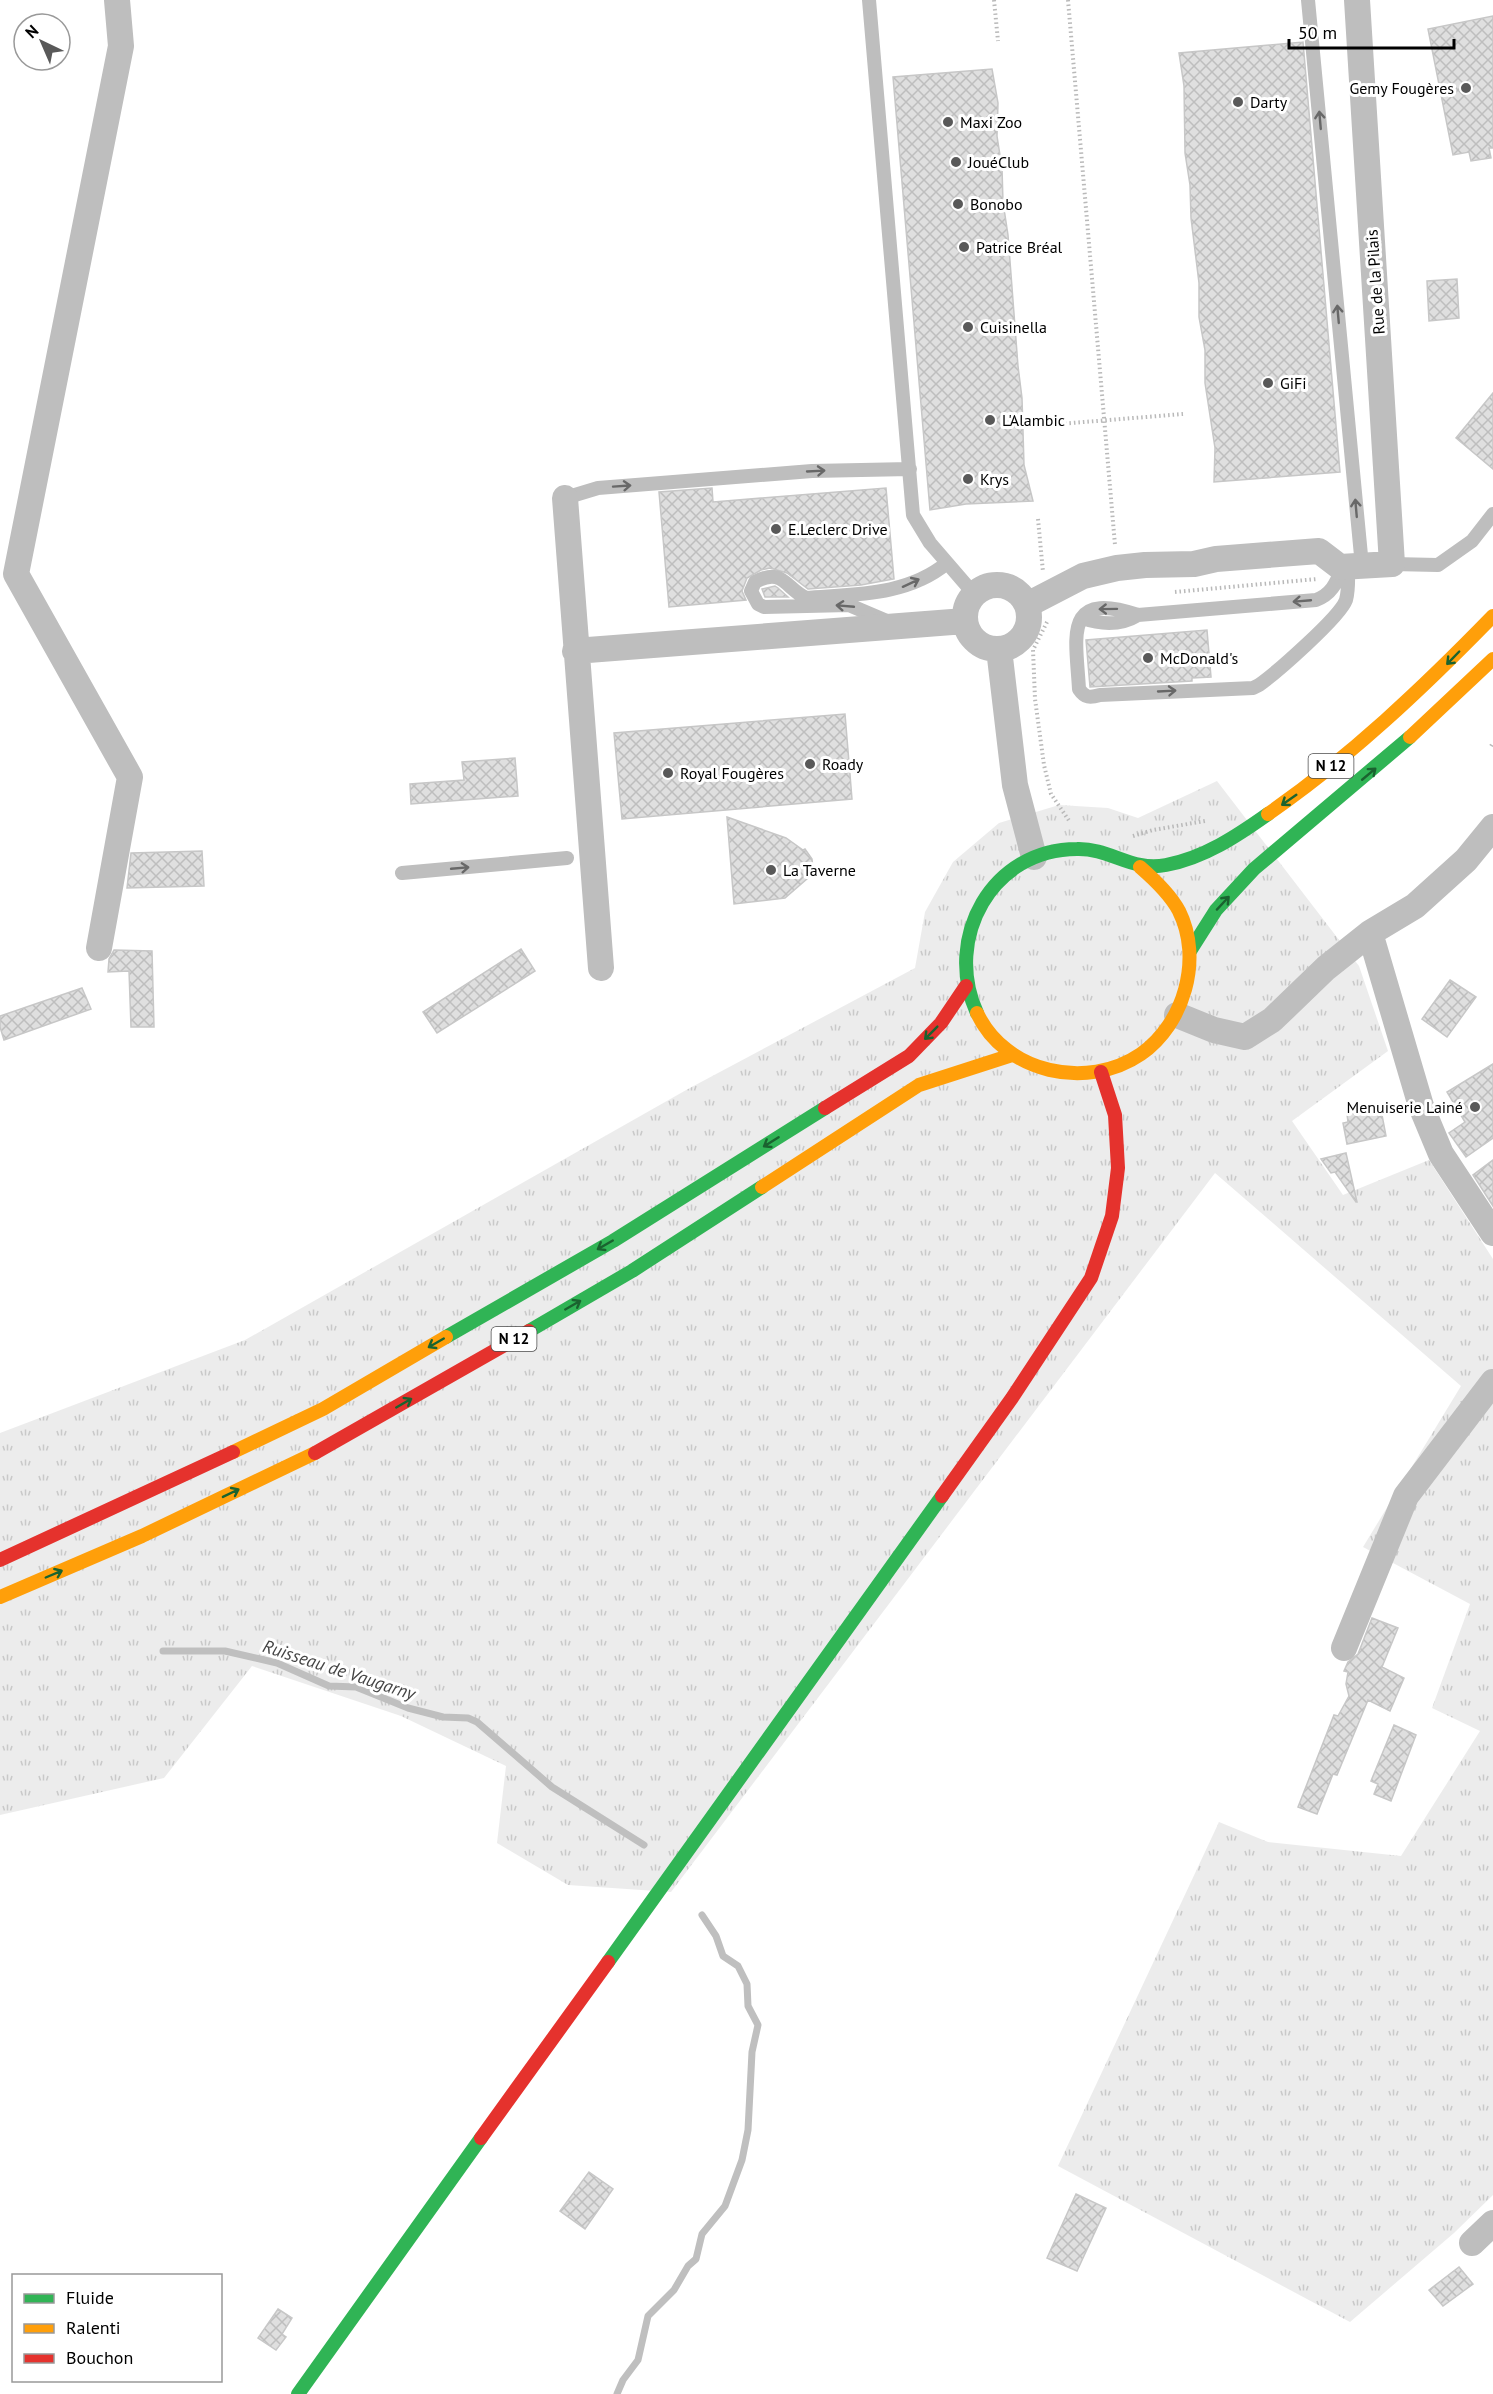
<svg xmlns="http://www.w3.org/2000/svg" width="1493" height="2394" font-family="'PT Sans',sans-serif">
  <defs>
    <pattern id="grass-tufts" width="24" height="20" patternUnits="userSpaceOnUse" patternTransform="scale(1.5)"><rect width="24" height="20" fill="#ececec"/><path d="M3 7l-1-3M5 7V3M7 7l1-3M15 17l-1-3M17 17v-4M19 17l1-3" fill="none" stroke="#c9c9c9"/></pattern>
    <pattern id="building-cross-hatch" width="8" height="8" patternUnits="userSpaceOnUse" patternTransform="scale(1.5)"><rect width="8" height="8" fill="#dfdfdf"/><path d="M0 0l8 8M0 8l8-8" fill="none" stroke="#bebebe"/></pattern>
  </defs>
  <rect width="100%" height="100%" fill="#fff"/>
  <path fill="url(#grass-tufts)" d="M1217,781L1359,966L1388,1051L1292,1121L1343,1195L1429,1160L1493,1259V2195L1454,2233L1350,2322L1058,2166L1219,1822L1268,1842L1401,1856L1480,1731L1432,1708L1470,1604L1363,1547L1461,1386L1215,1173L671,1892L568,1885L497,1843L506,1766L401,1716L252,1666L164,1778L0,1815V1433L245,1340L688,1089L915,968L925,912L953,862L999,823L1059,805L1108,808L1138,818Z"/>
  <g fill="none" stroke-linecap="round" stroke-linejoin="round">
    <path stroke="#bfbfbf" stroke-width="7" d="M163,1651H225L277,1663L329,1686L356,1687L408,1708L443,1717L468,1718L477,1722L552,1787L644,1845
      M617,2394L623,2380L638,2360L648,2316L674,2290L688,2266L696,2259L702,2234L725,2206L742,2160L748,2130L752,2052L758,2025L748,2006L747,1984L738,1966L723,1956L716,1936L702,1915"/>
  </g>
  <path fill="url(#building-cross-hatch)" stroke="#c7c7c7" stroke-width="1.5" d="M1493,16V148H1489L1491,158L1471,161L1469,152L1453,155L1428,29Z
    M1303,42L1340,472L1214,482L1215,448L1205,383V350L1199,317V283L1191,218L1190,185L1185,153L1184,86L1179,53Z
    M992,69L998,103L997,136L1002,168L1003,202L1008,235L1018,366L1022,398L1024,465L1033,501L966,504L930,510L893,77Z
    M1457,279L1459,318L1429,321L1427,281Z
    M1493,393V469L1456,438Z
    M712,488L713,502L886,488L894,579L861,585L808,589L787,573L770,568L761,570L747,578L742,591L746,600L669,607L659,492Z
    M775,586L778,588L788,597H765L762,589Z
    M1207,630L1211,677L1192,678V681L1090,687L1086,640Z
    M845,714L852,799L622,819L614,733Z
    M515,758L518,796L411,804L410,784L464,780L462,762Z
    M727,817L786,838L803,850L805,849L812,859L813,869L808,878L785,898L734,904Z
    M202,851L204,886L127,888L131,853Z
    M521,949L535,971L437,1033L423,1012Z
    M114,950L152,951L154,1027H131L129,971L108,972L109,959Z
    M1450,980L1476,997L1447,1037L1422,1019Z
    M82,988L91,1009L4,1040L0,1027V1016Z
    M1493,1064V1138L1466,1157L1449,1133L1465,1122L1447,1092Z
    M1377,1108L1378,1116L1382,1115L1386,1136L1347,1144L1343,1123L1348,1122L1347,1114Z
    M1346,1153L1357,1202H1356L1335,1172L1331,1173L1321,1159Z
    M1493,1160V1206L1473,1175Z
    M1372,1618L1398,1628L1382,1667L1404,1678L1390,1711L1368,1700L1337,1775L1333,1774L1317,1814L1298,1807L1334,1715L1338,1716L1349,1696L1346,1684L1348,1672L1344,1671L1348,1662L1358,1654Z
    M1394,1725L1416,1735L1391,1801L1374,1794L1378,1784L1371,1781Z
    M589,2172L613,2189L585,2229L560,2211Z
    M1076,2194L1106,2208L1077,2271L1047,2258Z
    M1459,2267L1473,2284L1443,2306L1429,2290Z
    M278,2309L292,2318L282,2334L286,2337L276,2350L258,2338Z"/>
  <g fill="none" stroke-linecap="round" stroke-linejoin="round">
    <path stroke="#b9b9b9" stroke-width="4" stroke-dasharray="1.5 3" stroke-linecap="butt" d="M994,0L998,41
      M1068,0L1115,545
      M1047,425L1183,414
      M1038,519L1043,572
      M1175,592L1317,579
      M1047,622L1033,650L1035,699L1044,765L1051,794L1070,822
      M1491,746L1493,743
      M1133,836L1153,830L1205,821"/>
    <path stroke="#bebebe" stroke-width="14" d="M869,0L913,515L930,543L974,594
      M1308,0L1362,566
      M565,498L598,488L812,471L910,469
      M1392,564L1438,565L1472,541L1493,514
      M1343,567C1336,583 1332,594 1316,600L1138,615C1063,590 1076,636 1079,689C1085,698 1090,698 1100,695L1253,688L1259,685C1276,673 1340,617 1346,600C1349,589 1348,578 1348,567
      M1082,618C1102,625 1120,626 1138,615
      M889,622L849,605L764,607L758,604L751,591L755,582C783,567 785,588 806,598C855,594 907,596 947,563
      M402,873L567,858"/>
    <path stroke="#bebebe" stroke-width="26" d="M565,498L601,968
      M965 617a32 32 0 1 1 64 0a32 32 0 1 1-64 0Z
      M1027,605L1083,576L1117,568L1145,565L1194,564L1216,559L1319,551L1340,567L1392,564L1357,0
      M999,649L1015,785L1034,857
      M575,651L965,621
      M1370,933L1421,1106L1441,1154L1493,1233
      M99,948L130,777L16,574L121,46L117,0
      M1177,1015L1214,1030L1245,1037L1272,1020L1326,968L1370,933L1415,906L1466,860L1493,827
      M1344,1648L1406,1496L1493,1382
      M1472,2243L1493,2223"/>
    <path stroke="#30b455" stroke-width="14" d="M1190,951L1216,910L1254,869L1410,737
      M977,1013C943,938 992,849 1077,849C1110,848 1132,872 1166,865C1204,858 1237,836 1268,814
      M529,1331L632,1271L762,1187
      M446,1337L613,1241L825,1108
      M608,1962L942,1496
      M298,2394L481,2138"/>
    <path stroke="#ff9f0a" stroke-width="14" d="M1410,737L1493,659
      M1268,814C1350,757 1423,688 1493,616
      M977,1013C1005,1073 1087,1091 1141,1054C1184,1024 1203,959 1179,911C1170,894 1155,880 1140,867
      M762,1187L919,1085L1012,1055
      M233,1452L323,1409L446,1337
      M0,1597L142,1536L315,1453"/>
    <path stroke="#e5322d" stroke-width="14" d="M825,1108L909,1056L941,1023L966,986
      M315,1453L529,1331
      M942,1496L1012,1398L1091,1278L1112,1216L1118,1168L1115,1115L1101,1072
      M0,1560L233,1452
      M481,2138L608,1962"/>
  </g>
  <defs><path id="oneway-shaft" d="M-6 0H5M1.5-3L5.5 0L1.5 3" fill="none" stroke-width="1.6" stroke-linecap="round" stroke-linejoin="round" transform="scale(1.5)"/></defs>
  <g stroke="#686868">
    <use href="#oneway-shaft" transform="translate(1320 120) rotate(-95)"/>
    <use href="#oneway-shaft" transform="translate(1338 314) rotate(-95)"/>
    <use href="#oneway-shaft" transform="translate(816 471) rotate(-3)"/>
    <use href="#oneway-shaft" transform="translate(622 486) rotate(-4)"/>
    <use href="#oneway-shaft" transform="translate(1356 508) rotate(-95)"/>
    <use href="#oneway-shaft" transform="translate(911 583) rotate(-25)"/>
    <use href="#oneway-shaft" transform="translate(1302 601) rotate(175)"/>
    <use href="#oneway-shaft" transform="translate(845 606) rotate(-175)"/>
    <use href="#oneway-shaft" transform="translate(1108 609) rotate(179)"/>
    <use href="#oneway-shaft" transform="translate(1167 691) rotate(-3)"/>
    <use href="#oneway-shaft" transform="translate(460 868) rotate(-5)"/>
  </g>
  <g stroke="#1a632f">
    <use href="#oneway-shaft" transform="translate(1453 658) rotate(134)"/>
    <use href="#oneway-shaft" transform="translate(1369 774) rotate(-40)"/>
    <use href="#oneway-shaft" transform="translate(1289 800) rotate(145)"/>
    <use href="#oneway-shaft" transform="translate(1223 903) rotate(-47)"/>
    <use href="#oneway-shaft" transform="translate(931 1033) rotate(135)"/>
    <use href="#oneway-shaft" transform="translate(771 1142) rotate(148)"/>
    <use href="#oneway-shaft" transform="translate(605 1245) rotate(150)"/>
    <use href="#oneway-shaft" transform="translate(573 1305) rotate(-30)"/>
    <use href="#oneway-shaft" transform="translate(436 1343) rotate(150)"/>
    <use href="#oneway-shaft" transform="translate(404 1403) rotate(-30)"/>
    <use href="#oneway-shaft" transform="translate(231 1493) rotate(-26)"/>
    <use href="#oneway-shaft" transform="translate(54 1574) rotate(-23)"/>
  </g>
  <g fill="#595959" stroke="#fff" stroke-width="2">
    <circle cx="1466" cy="88" r="6"/>
    <circle cx="1238" cy="102" r="6"/>
    <circle cx="948" cy="122" r="6"/>
    <circle cx="956" cy="162" r="6"/>
    <circle cx="958" cy="204" r="6"/>
    <circle cx="964" cy="247" r="6"/>
    <circle cx="968" cy="327" r="6"/>
    <circle cx="1268" cy="383" r="6"/>
    <circle cx="990" cy="420" r="6"/>
    <circle cx="968" cy="479" r="6"/>
    <circle cx="776" cy="529" r="6"/>
    <circle cx="1148" cy="658" r="6"/>
    <circle cx="810" cy="764" r="6"/>
    <circle cx="668" cy="773" r="6"/>
    <circle cx="771" cy="870" r="6"/>
    <circle cx="1475" cy="1107" r="6"/>
  </g>
  <g text-anchor="middle" stroke-width="6" stroke-linejoin="round" paint-order="stroke">
    <g fill="#fff" stroke="#4c4c4c" stroke-width="1.5">
      <rect x="1308.5" y="754" width="45" height="24" rx="4.5"/>
      <rect x="491.5" y="1327" width="45" height="24" rx="4.5"/>
    </g>
    <g font-size="15" font-weight="bold" fill="#000">
      <text x="1331" y="771">N 12</text>
      <text x="514" y="1344">N 12</text>
    </g>
    <g font-size="16" fill="#000" stroke="#fff" text-anchor="start">
      <text x="1454" y="94" text-anchor="end">Gemy Fougères</text>
      <text x="1250" y="108">Darty</text>
      <text x="960" y="128">Maxi Zoo</text>
      <text x="968" y="168">JouéClub</text>
      <text x="970" y="210">Bonobo</text>
      <text x="976" y="253">Patrice Bréal</text>
      <text x="980" y="333">Cuisinella</text>
      <text x="1280" y="389">GiFi</text>
      <text x="1002" y="426">L'Alambic</text>
      <text x="980" y="485">Krys</text>
      <text x="788" y="535">E.Leclerc Drive</text>
      <text x="1160" y="664">McDonald's</text>
      <text x="822" y="770">Roady</text>
      <text x="680" y="779">Royal Fougères</text>
      <text x="783" y="876">La Taverne</text>
      <text x="1463" y="1113" text-anchor="end">Menuiserie Lainé</text>
    </g>
    <g font-size="16" fill="#000" stroke="#fff">
      <text transform="translate(1375 282) rotate(-94)" y="6">Rue de la Pilais</text>
    </g>
    <g font-size="18" font-style="italic" fill="#444" stroke="#fff">
      <text transform="translate(339 1670) rotate(18)" y="6">Ruisseau de Vaugarny</text>
    </g>
  </g>
  <rect x="12" y="2274" width="210" height="108" fill="#ffffff" stroke="#999999" stroke-width="1.5"/>
  <rect x="24" y="2294" width="30" height="9" fill="#30b455" stroke="#999999" stroke-width="1.5"/>
  <text x="66" y="2304" font-size="18" fill="#000000">Fluide</text>
  <rect x="24" y="2324" width="30" height="9" fill="#ff9f0a" stroke="#999999" stroke-width="1.5"/>
  <text x="66" y="2334" font-size="18" fill="#000000">Ralenti</text>
  <rect x="24" y="2354" width="30" height="9" fill="#e5322d" stroke="#999999" stroke-width="1.5"/>
  <text x="66" y="2364" font-size="18" fill="#000000">Bouchon</text>
  <g transform="translate(42 42) rotate(316)"><circle r="28" fill="#ffffff" stroke="#999999" stroke-width="1.5"/>
  <path d="M0-4.5L10 22L0 15L-10 22Z" fill="#595959"/>
  <text y="-9" font-size="16" font-weight="bold" text-anchor="middle" fill="#000000">N</text>
  </g>
  <path d="M1289 39v9h165v-9" fill="none" stroke="#000000" stroke-width="3"/>
  <text x="1298" y="39" font-size="18" fill="#000000" stroke="#ffffff" stroke-width="4.5" paint-order="stroke">50 m</text>
</svg>
